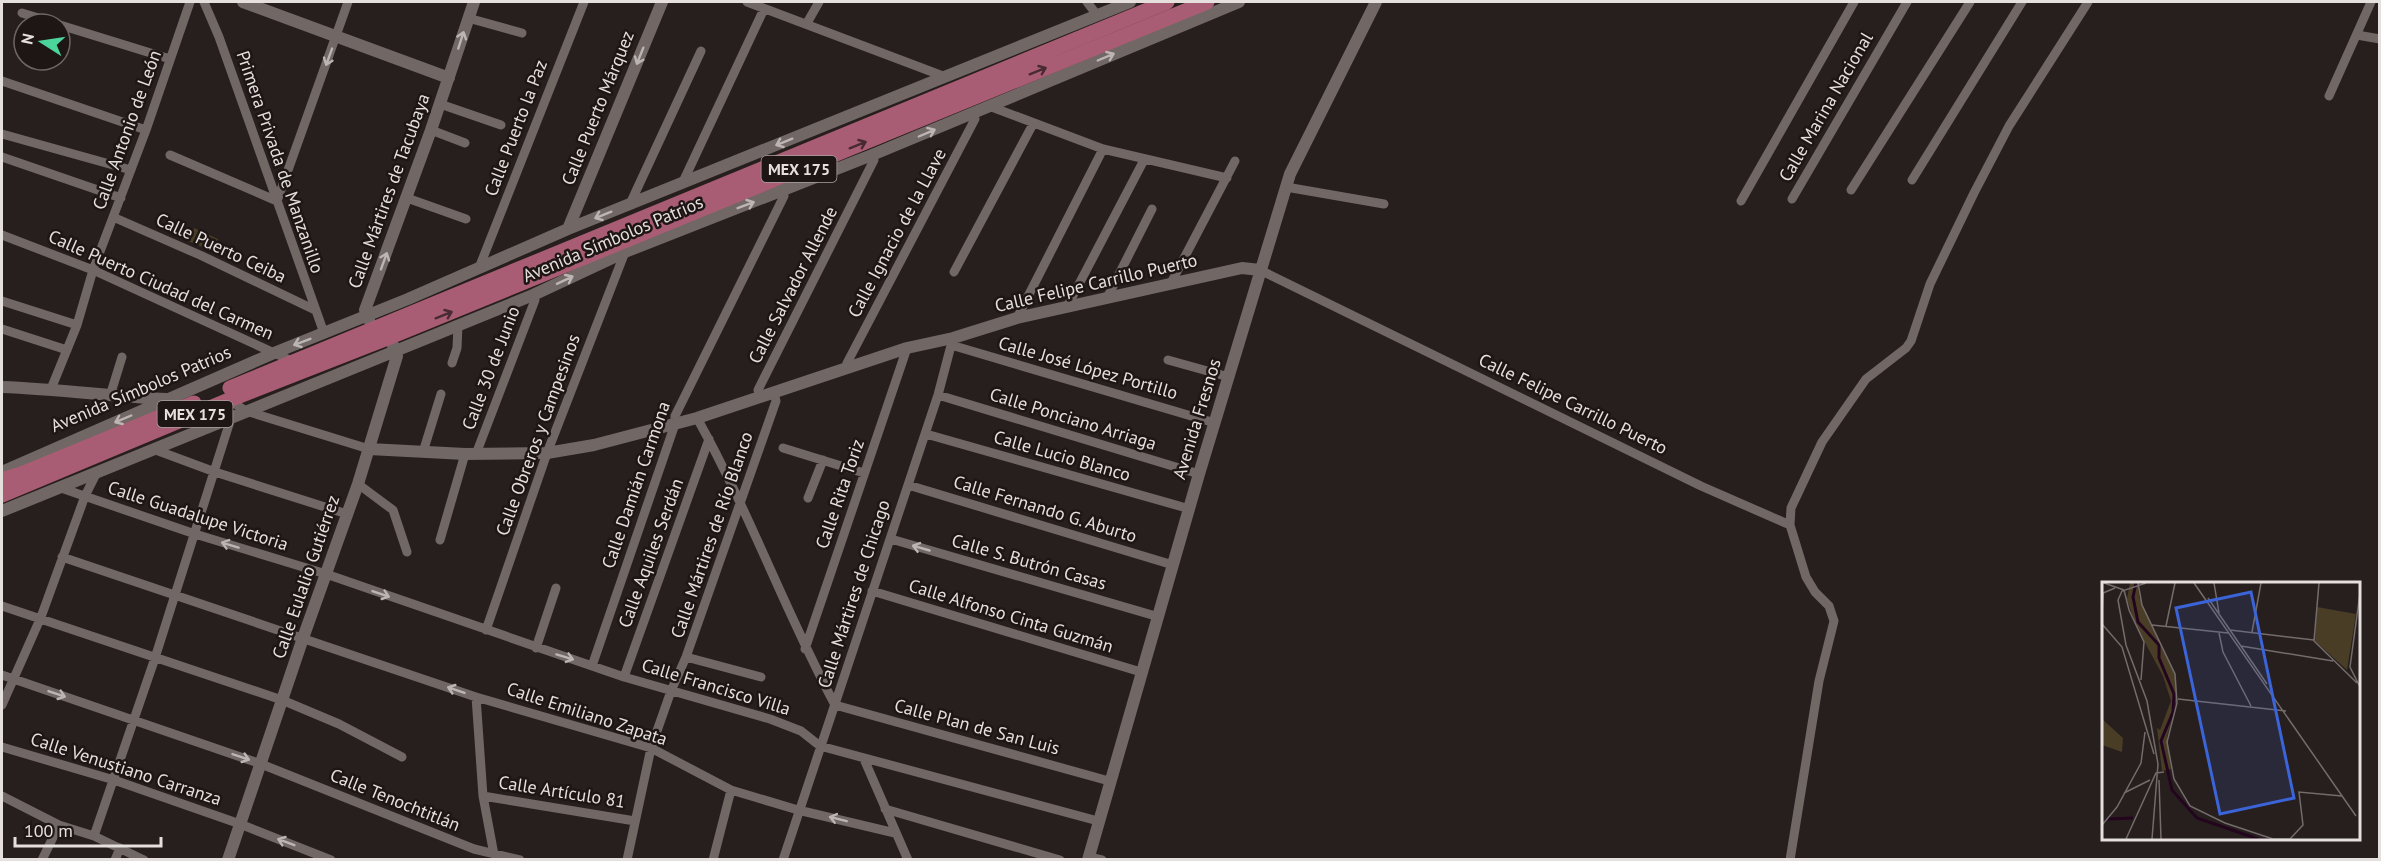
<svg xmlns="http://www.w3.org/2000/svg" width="2381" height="861" font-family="'PT Sans',sans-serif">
  <rect width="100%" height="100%" fill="#271f1e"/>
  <path fill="#493d26" d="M194,228L218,239L212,251L188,241Z"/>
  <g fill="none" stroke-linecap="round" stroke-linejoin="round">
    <path stroke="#716765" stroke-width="9" d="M204,2L219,37L324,333
      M747,2L943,76
      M1087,2L1097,15
      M22,13L58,24
      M468,18L522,33
      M807,23L819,2
      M60,25L170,59
      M2357,35L2380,39
      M2,81L146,130
      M2329,96L2371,2
      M440,104L501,125
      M989,106L1103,149L1227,178
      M431,130L465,143
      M2,134L131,170
      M170,155L277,201L348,2
      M2,157L121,198
      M1912,180L2022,2
      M682,184L764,9
      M1286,187L1384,204
      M1851,190L1970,2
      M407,198L466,219
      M1792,199L1907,2
      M1741,201L1854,2
      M630,204L701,51
      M113,217L200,255L315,310
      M2,235L93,270L294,362
      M479,268L584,2
      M1260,270L1701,486L1790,525
      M954,272L1033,124
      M1171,283L1235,161
      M1107,298L1152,209
      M2,301L77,325
      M1067,307L1144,160
      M1017,318L1103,149
      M2,329L67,350
      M951,345L1215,423
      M1168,360L1229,377
      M452,363L457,348L458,325
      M849,368L847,363L975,119L973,113
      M51,389L77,325L93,270L146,130L190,2
      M938,395L1199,474
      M110,396L122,357
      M760,397L758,390L874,160L872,155
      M229,400L246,411L369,449
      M697,418C749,511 785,611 835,705L1109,781
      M926,434L1190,509
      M783,448L864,473
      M153,449L215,472L347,514
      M423,452L441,394
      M476,454L535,300L533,295
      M358,484L393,510L407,552
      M908,485L1173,565
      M61,488L195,534L326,574L624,677L770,719L801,731L820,746L1098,821
      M808,498L823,460
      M891,539L1159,617
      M440,540L465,454
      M62,557L476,697L651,748L731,790L798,810L895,833
      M872,591L1141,672
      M2,606L282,700L339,724L402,757
      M486,630L547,453L625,252
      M536,648L556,588
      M805,649L907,348
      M686,657L761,677
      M592,666L675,424V416L784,196L783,191
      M2,675L261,764L474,849L520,860
      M624,677L709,439
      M476,697L483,796L495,860
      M2,705L41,617L85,496L96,474
      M2,747L114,780L240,824L331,860
      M864,759L908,860
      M2,796L59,825L94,836L144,860
      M483,796L635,821
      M885,809L1060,860
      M94,836L155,658L232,415
      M1089,857L1102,860
      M42,860L59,825
      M115,860L120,848
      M627,860L651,748L671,691L686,657L776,401L774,393
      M713,860L731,790
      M783,860L938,395L953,338
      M1790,860L1819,681L1834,621L1829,606L1815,592L1806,577L1790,525L1791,508L1822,442L1866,379L1906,348L1911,341L1930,284L1974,193L2009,126L2088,2"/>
    <path stroke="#716765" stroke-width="12" d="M243,2L449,78
      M568,229L662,2
      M369,320L365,310L431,130L474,2
      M2,387C57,389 111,396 166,399
      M369,449L465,454L547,453L594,445L697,418L907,348L953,338L1017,318L1242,268L1260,270
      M2,472L274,353L408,299L568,229L1130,2
      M2,511L533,295L625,252L872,155L1239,2
      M228,860L303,638L358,484L397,356L392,343
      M1088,860L1199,474L1290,174L1376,2"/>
    <path stroke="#a95d75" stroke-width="15" d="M230,388L1167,2
      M2,480L24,473L194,403
      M2,495L229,400L390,337L1207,2"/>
  </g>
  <defs><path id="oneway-shaft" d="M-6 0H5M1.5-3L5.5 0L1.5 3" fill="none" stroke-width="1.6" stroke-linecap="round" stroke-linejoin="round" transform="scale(1.5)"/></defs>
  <g stroke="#bcb5b4">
    <use href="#oneway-shaft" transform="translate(461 40) rotate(-72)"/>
    <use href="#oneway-shaft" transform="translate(640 56) rotate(112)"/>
    <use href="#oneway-shaft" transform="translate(329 57) rotate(110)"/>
    <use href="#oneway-shaft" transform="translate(1106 57) rotate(-23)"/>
    <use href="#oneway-shaft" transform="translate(927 133) rotate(-23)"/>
    <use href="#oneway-shaft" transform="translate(784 142) rotate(158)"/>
    <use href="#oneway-shaft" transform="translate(746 205) rotate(-21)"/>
    <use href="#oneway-shaft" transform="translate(603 215) rotate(158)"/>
    <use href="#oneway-shaft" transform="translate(384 261) rotate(-70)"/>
    <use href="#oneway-shaft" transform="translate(565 280) rotate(-25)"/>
    <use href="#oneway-shaft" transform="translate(302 342) rotate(159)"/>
    <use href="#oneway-shaft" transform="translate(123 419) rotate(157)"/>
    <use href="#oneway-shaft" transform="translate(230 545) rotate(-163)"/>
    <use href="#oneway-shaft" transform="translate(921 548) rotate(-164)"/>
    <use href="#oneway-shaft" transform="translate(381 594) rotate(19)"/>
    <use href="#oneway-shaft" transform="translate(565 657) rotate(17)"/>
    <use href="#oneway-shaft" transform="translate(456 690) rotate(-161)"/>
    <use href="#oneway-shaft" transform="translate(57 694) rotate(19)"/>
    <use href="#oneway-shaft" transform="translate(241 757) rotate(19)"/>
    <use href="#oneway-shaft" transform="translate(838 819) rotate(-166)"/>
    <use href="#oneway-shaft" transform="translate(286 842) rotate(-159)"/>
  </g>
  <g stroke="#482b32">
    <use href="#oneway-shaft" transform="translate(1038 71) rotate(-22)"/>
    <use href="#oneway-shaft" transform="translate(858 145) rotate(-22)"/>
    <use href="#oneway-shaft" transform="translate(444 315) rotate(-22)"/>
  </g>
  <g text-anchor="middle" stroke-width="5" stroke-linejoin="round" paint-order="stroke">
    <g fill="#1e1615" stroke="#a9a3a2" stroke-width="1.5">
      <rect x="761.5" y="156" width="75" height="26" rx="4.5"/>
      <rect x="157.5" y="401" width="75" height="26" rx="4.5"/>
    </g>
    <g font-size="16" font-weight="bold" fill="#e5dfde">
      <text x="799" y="175">MEX 175</text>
      <text x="195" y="420">MEX 175</text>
    </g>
    <g font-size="18" fill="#e5dfde" stroke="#1e1615">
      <text transform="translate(1826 107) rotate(-60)" y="6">Calle Marina Nacional</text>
      <text transform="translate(598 108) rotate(-68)" y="6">Calle Puerto Márquez</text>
      <text transform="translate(516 128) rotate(-69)" y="6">Calle Puerto la Paz</text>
      <text transform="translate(127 130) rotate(-70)" y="6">Calle Antonio de León</text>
      <text transform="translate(280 162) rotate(71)" y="6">Primera Privada de Manzanillo</text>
      <text transform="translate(389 191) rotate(-70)" y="6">Calle Mártires de Tacubaya</text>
      <text transform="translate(897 233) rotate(-62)" y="6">Calle Ignacio de la Llave</text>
      <text transform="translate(613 239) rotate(-23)" y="6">Avenida Símbolos Patrios</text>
      <text transform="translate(221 248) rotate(25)" y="6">Calle Puerto Ceiba</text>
      <text transform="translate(1096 283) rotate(-13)" y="6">Calle Felipe Carrillo Puerto</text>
      <text transform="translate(161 285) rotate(24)" y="6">Calle Puerto Ciudad del Carmen</text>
      <text transform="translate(793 285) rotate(-63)" y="6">Calle Salvador Allende</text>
      <text transform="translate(491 368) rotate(-69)" y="6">Calle 30 de Junio</text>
      <text transform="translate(1088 368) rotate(16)" y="6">Calle José López Portillo</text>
      <text transform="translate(141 389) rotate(-23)" y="6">Avenida Símbolos Patrios</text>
      <text transform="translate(1573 404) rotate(26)" y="6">Calle Felipe Carrillo Puerto</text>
      <text transform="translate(1073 419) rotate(17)" y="6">Calle Ponciano Arriaga</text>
      <text transform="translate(1197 419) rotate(-73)" y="6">Avenida Fresnos</text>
      <text transform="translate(538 435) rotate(-70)" y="6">Calle Obreros y Campesinos</text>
      <text transform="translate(1062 456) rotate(16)" y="6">Calle Lucio Blanco</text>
      <text transform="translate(636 485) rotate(-71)" y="6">Calle Damián Carmona</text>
      <text transform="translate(840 494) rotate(-71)" y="6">Calle Rita Toriz</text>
      <text transform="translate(1045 509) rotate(17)" y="6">Calle Fernando G. Aburto</text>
      <text transform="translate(198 516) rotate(18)" y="6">Calle Guadalupe Victoria</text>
      <text transform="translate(712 535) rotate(-71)" y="6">Calle Mártires de Río Blanco</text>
      <text transform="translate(651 553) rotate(-70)" y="6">Calle Aquiles Serdán</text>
      <text transform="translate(1029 562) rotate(16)" y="6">Calle S. Butrón Casas</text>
      <text transform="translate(306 577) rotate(-71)" y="6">Calle Eulalio Gutiérrez</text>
      <text transform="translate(854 594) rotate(-72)" y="6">Calle Mártires de Chicago</text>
      <text transform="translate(1011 616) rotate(17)" y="6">Calle Alfonso Cinta Guzmán</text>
      <text transform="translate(716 687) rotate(17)" y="6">Calle Francisco Villa</text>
      <text transform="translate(587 714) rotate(18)" y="6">Calle Emiliano Zapata</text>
      <text transform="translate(977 727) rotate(15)" y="6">Calle Plan de San Luis</text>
      <text transform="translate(126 769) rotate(18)" y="6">Calle Venustiano Carranza</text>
      <text transform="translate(562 792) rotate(9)" y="6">Calle Artículo 81</text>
      <text transform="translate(395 800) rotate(22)" y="6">Calle Tenochtitlán</text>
    </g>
  </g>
  <g transform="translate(2102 582)">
    <rect width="258" height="258" fill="#271f1e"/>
    <path d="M28,1H36L37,15L73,92L75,116L65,155L69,187L60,189L55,146L58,148L69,119L61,94L33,42L25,17ZM215,25L254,32L245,88L213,59ZM0,137L21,156L20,170L0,163Z" fill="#493d26"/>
    <path fill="none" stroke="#23061e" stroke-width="3" d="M34,1L31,15L36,40L57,63V76L72,112L71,130L59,159L70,208L95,236L156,257M6,237L31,236"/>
    <path fill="none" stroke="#736c6b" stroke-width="1.5" d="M2,1L22,8M36,1L40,23L73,92L75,121L65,160L72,197L88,224L123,241L171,257H188L201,243L197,210L240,214M44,1L20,9L16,18L24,63L45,119L56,182L50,257M92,1L254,234M112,1L117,31M217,1L212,59L255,101M22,8L27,28L42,60L39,98M258,11L248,85L258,105M106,16L165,102M0,34L1,11L13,6M0,42L20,65L52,172M50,43L126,51M64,44L73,1M128,48L212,58M150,50L159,1M117,51L121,70L149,124M139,64L231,79M76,117L184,129M57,198L59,257M22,211L48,198M0,243L15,225L39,181L43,150M24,257L54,191L62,190"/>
    <path fill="#3b64d9" fill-opacity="0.15" stroke="#3b64d9" stroke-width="3" d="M149,10L192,216L118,232L74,26Z"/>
    <rect width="258" height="258" fill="none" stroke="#e5dfde" stroke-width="3"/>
  </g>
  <rect width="2381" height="861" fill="none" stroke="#e5dfde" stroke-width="6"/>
  <g transform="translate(42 42) rotate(282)"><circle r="28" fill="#1e1615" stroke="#6e6665" stroke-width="1.5"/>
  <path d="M0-4.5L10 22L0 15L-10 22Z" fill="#4bd49b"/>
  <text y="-9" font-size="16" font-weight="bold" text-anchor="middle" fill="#e5dfde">N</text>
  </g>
  <path d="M15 837v9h146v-9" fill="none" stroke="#e5dfde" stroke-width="3"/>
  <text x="24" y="837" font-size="18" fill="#e5dfde" stroke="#1e1615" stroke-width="4.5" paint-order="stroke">100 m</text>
</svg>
